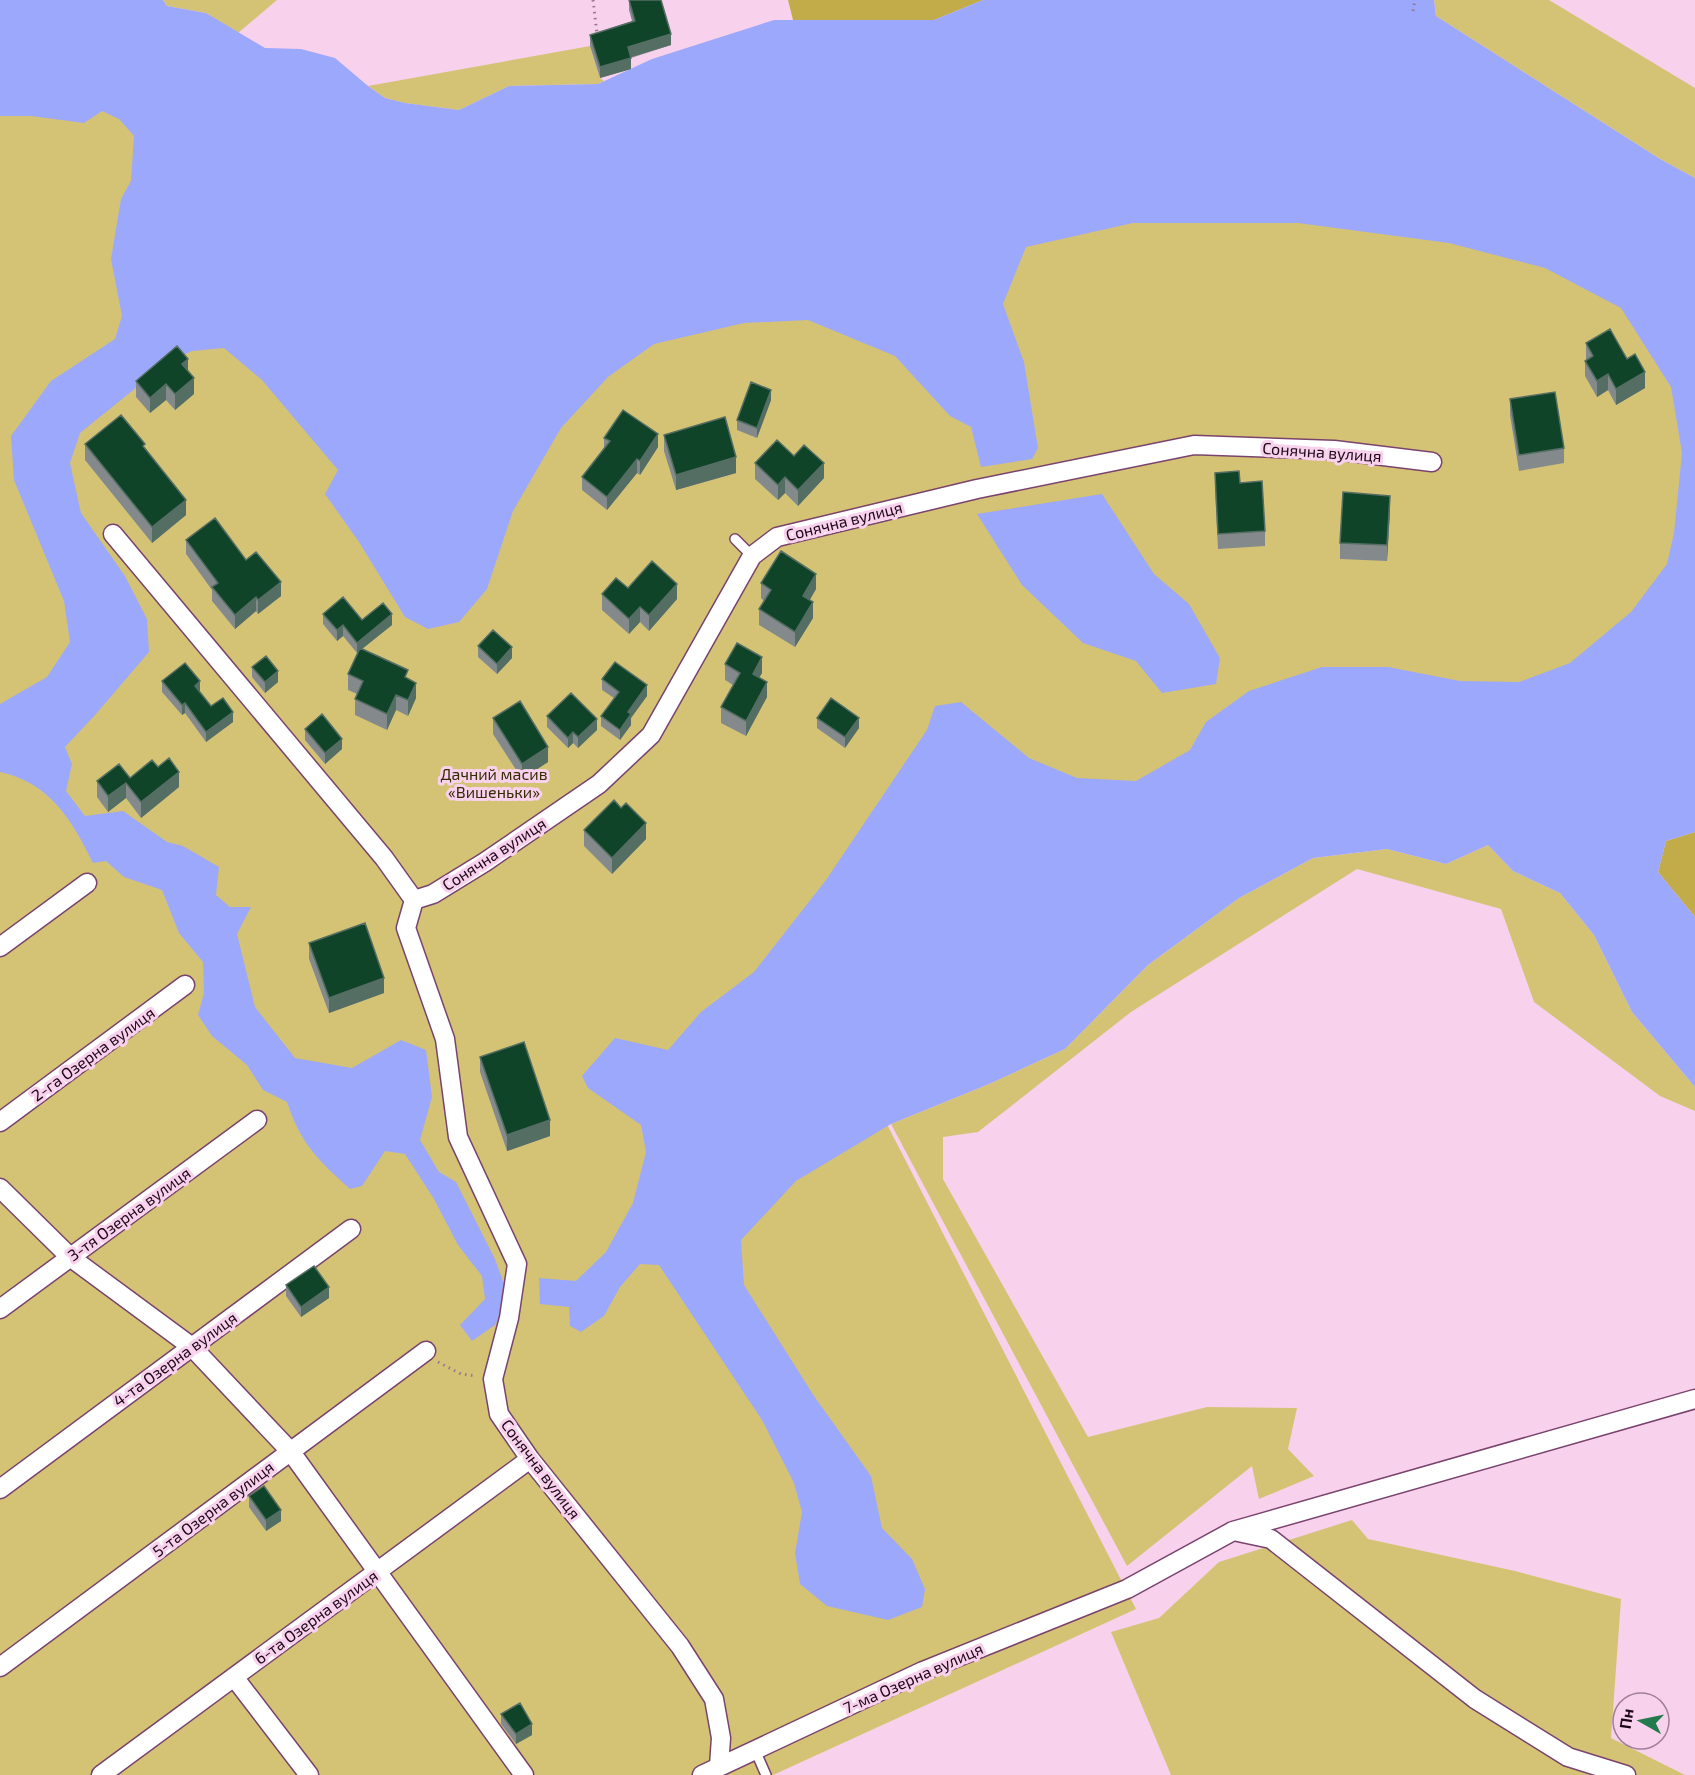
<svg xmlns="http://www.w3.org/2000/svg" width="1695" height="1775" font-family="'Exo 2',sans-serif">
  <rect width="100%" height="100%" fill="#f8d1ed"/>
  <path fill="#d5c375" d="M0,0L240,104L1146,173L1660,281L1695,390L1679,646L874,1099L1136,1609L773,1775H0Z
    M163,0H277L238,33L206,13L167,6Z
    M1434,0H1549L1695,88V178L1660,159L1436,16Z
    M590,46L600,78L604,81L598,84L509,86L459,110L404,103L385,98L368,86Z
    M1488,845L1513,871L1560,893L1594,935L1632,1012L1695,1087V1111L1660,1096L1534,1002L1501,909L1357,869L1131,1012L978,1132L943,1137V1179L1088,1437L1207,1407L1297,1408L1288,1449L1314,1476L1259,1499L1252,1466L1127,1566L891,1124L989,1084L1065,1049L1148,965L1239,898L1313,858L1387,849L1446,864Z
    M1352,1520L1368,1539L1515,1571L1621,1599L1611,1738L1685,1775H1171L1111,1632L1159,1618L1219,1562Z"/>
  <path fill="#c2ac4a" d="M788,0H983L934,20H793Z
    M1695,832V917L1658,872L1666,841Z"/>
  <path fill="#9ca8fb" d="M0,0H163L167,6L206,13L265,48L301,49L335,58L368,86L385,98L405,103L459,110L509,86L598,84L652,59L774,20H934L983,0H1434L1436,16L1660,159L1695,178V832L1666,841L1658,872L1695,917V1087L1632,1012L1594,935L1560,893L1513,871L1488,845L1446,864L1387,849L1313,858L1239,898L1148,965L1065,1049L989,1084L891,1124L796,1181L741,1240L744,1285L814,1396L871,1476L882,1528L912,1559L925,1589L922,1607L888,1620L827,1606L800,1584L795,1553L802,1512L794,1483L762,1420L659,1265L640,1264L620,1287L604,1316L581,1332L570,1326L569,1307L540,1304L539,1278L576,1281L606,1252L633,1203L646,1152L641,1125L588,1088L582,1076L615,1038L668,1050L701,1012L754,972L826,880L927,730L935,706L961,702L1029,758L1077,778L1136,781L1190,750L1206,722L1249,691L1322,667H1388L1460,681L1519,682L1570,663L1631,612L1667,564L1674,533L1682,453L1671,387L1621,308L1545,268L1449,243L1298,223H1133L1026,247L1003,304L1024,362L1038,448L1032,459L981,467L971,427L950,416L895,356L808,320L744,323L654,344L608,377L561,428L513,511L487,589L459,622L428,629L405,617L359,542L325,494L338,470L262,380L224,348L192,351L168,362L80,433L70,463L81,513L125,576L147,619L149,652L96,714L65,747L72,764L66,791L85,816L123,811L167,842L183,846L219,867L216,895L230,907H251L237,934L255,1007L295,1058L352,1068L401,1040L426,1050L432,1097L420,1140L439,1172L456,1182L495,1259L509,1298L495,1325L472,1341L460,1325L485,1299L482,1276L458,1245L434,1199L405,1154L385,1151L362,1186L350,1189C317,1159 301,1144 287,1102L263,1090L247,1065L212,1036L198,1015L204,993L203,962L179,933L162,890L124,877L106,861L93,863C72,820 50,783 0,772V704L47,677L70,642L64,601L14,480L11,436L51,381L115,339L122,316L111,259L121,199L131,181L134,136L119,119L102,111L84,123L31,116H0Z
    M1102,494L1154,574L1189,604L1220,658L1216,684L1162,693L1136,661L1083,643L1022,585L977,514Z"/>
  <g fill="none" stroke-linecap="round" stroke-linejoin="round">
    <g stroke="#7a436d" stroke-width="12">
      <path id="service" d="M735,539L752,556
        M755,1750L766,1775"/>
    </g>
    <g stroke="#7a436d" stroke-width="21">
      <path id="minor" d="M113,534L384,858L414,900
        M414,900L433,894L485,862L599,784L651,735L752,556L777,537L977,489L1194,445L1334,450L1432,462
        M414,900L406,928L445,1039L458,1137L517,1264L509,1318L493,1379L499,1414L530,1459L680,1646L714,1699L721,1738L719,1766
        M0,947L87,883
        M0,1122L185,985
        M0,1188L70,1257L192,1347L291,1452L524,1775
        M0,1309L257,1120
        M0,1489L351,1229
        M1238,1532L1271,1539L1475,1699L1568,1757L1626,1775
        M0,1667L426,1351
        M234,1677L309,1775
        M101,1775L530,1459
        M702,1775L923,1671L1127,1589L1233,1531L1695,1399"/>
    </g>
    <path stroke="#96778e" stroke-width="3" stroke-dasharray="1.5 4.5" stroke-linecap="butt" d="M593,0L597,34
      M1413,11L1415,0
      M438,1362L461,1374L476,1376"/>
    <use href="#service" stroke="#fff" stroke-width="9"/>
    <use href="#minor" stroke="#fff" stroke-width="18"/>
  </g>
  <path fill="#848a8b" d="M629,0L671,45L631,58V69L600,78L590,46V35L632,21L629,10Z
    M1586,343L1627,359L1645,388L1616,405L1608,390L1597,397L1585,376V361L1586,360Z
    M188,371L194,394L175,410L166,400L150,413L136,397V381Z
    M1510,399L1564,448V463L1519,471L1510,415Z
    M771,400L757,438L737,430V420Z
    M664,435L736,473L676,490L664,451Z
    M604,438L658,447L640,475L637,473L607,510L582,490V477L604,448Z
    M85,444L186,515L152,543L85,460Z
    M794,456L824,478L798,506L785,493L778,500L755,479V463Z
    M1215,473L1240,483L1265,531V546L1218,549L1215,488Z
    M1390,511L1387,561L1340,559V543Z
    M186,540L246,560L281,596L258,614L256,611L235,629L212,601V590L186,554Z
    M761,583L816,589L810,600L813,618L795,647L759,625V609L764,601L761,598Z
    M628,588L677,599L649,631L640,622L629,634L602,610V594Z
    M323,614L392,625L362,649L408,679L416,698L408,716L396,710L387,730L355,715V699L357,694L348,690V674L359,652L357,653L343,636L337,641L323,624Z
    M478,646L512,658L497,674L478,657Z
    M725,664L762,673L759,677L767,697L746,736L721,723V707L733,685L725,680Z
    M252,667L278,682L265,693L252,677Z
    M602,679L647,696L631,718V725L620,740L601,726V716L614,698L602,690Z
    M162,681L200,692L211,706L233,722L206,742L185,713L182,715L162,692Z
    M547,716L597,730L578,748L573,743L568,748L547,727Z
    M493,718L548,762L522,779L493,734Z
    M817,718L859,728L845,748L817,728Z
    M305,729L342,749L325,764L305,740Z
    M158,767L179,787L141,818L126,798L108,812L97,797V781L130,778Z
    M584,830L646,839L612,874L584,846Z
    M309,943L384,993L329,1013L309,959Z
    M480,1057L550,1136L507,1151L480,1072Z
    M286,1285L329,1298L301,1317L286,1296Z
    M249,1496L281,1521L266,1531L249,1507Z
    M501,1714L532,1735L516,1744L501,1724Z"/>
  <path fill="#556e64" d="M671,34V45L628,58V47Z
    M631,58V69L600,78V67Z
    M188,359V375L182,364Z
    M1645,372V388L1616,405V389Z
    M1608,374V390L1597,397V381Z
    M194,378V394L175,410V394Z
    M166,384V400L150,413V398Z
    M771,390V400L757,438V428Z
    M658,434V447L640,475V461Z
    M736,457V473L676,490V475Z
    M637,459V473L607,510V497Z
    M824,463V478L798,506V490Z
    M785,477V493L778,500V485Z
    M1390,496V511L1387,561V545Z
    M186,500V515L152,543V527Z
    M816,574V589L803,611V596Z
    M281,582V596L258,614V600Z
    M677,584V599L649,631V615Z
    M256,597V611L235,629V615Z
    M813,602V618L795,647V632Z
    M640,607V622L629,634V619Z
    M392,614V625L357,653V643Z
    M343,625V636L337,641V630Z
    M512,647V658L497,674V664Z
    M762,657V673L753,689V674Z
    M278,671V682L265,693V682Z
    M200,681V692L195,686Z
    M767,682V697L746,736V721Z
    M416,683V698L408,716V700Z
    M647,685V696L631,718V725L620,740V730L628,712Z
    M396,695V710L387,730V714Z
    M185,703V713L182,715V705Z
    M233,712V722L206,742V732Z
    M859,718V728L845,748V737Z
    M597,719V730L578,748V737Z
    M573,732V743L568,748V738Z
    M342,739V749L325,764V753Z
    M548,747V762L522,779V764Z
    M179,772V787L141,818V802Z
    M126,783V798L108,812V796Z
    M646,823V839L612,874V858Z
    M384,978V993L329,1013V998Z
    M550,1120V1136L507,1151V1135Z
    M329,1287V1298L301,1317V1307Z
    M281,1510V1521L266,1531V1520Z
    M532,1724V1735L516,1744V1734Z"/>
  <path fill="#0f4429" stroke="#556e64" stroke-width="1.5" d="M629,0H661L671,34L628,47L631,58L600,67L590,35L635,21Z
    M1610,329L1627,359L1635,354L1645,372L1616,389L1608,374L1597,381L1585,361L1593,356L1586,343Z
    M177,346L188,359L182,364L194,378L175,394L166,384L150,398L136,381Z
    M751,382L771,390L757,428L737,420Z
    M1555,392L1564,448L1519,455L1510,399Z
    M623,410L658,434L640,461L637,459L607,497L582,477L610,441L604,438Z
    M121,415L145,444L143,446L186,500L152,527L85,444Z
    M725,417L736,457L676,475L664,435Z
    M777,440L794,456L804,445L824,463L798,490L785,477L778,485L755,463Z
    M1239,471L1240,483L1262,481L1265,531L1218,534L1215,473Z
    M1343,492L1390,496L1387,545L1340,543Z
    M215,518L246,560L256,552L281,582L258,600L256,597L235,615L212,587L218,583L186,540Z
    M781,551L816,574L803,596L813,602L795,632L759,609L771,590L761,583Z
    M652,561L677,584L649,615L640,607L629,619L602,594L616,578L628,588Z
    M343,597L362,620L383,603L392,614L357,643L343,625L337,630L323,614Z
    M493,630L512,647L497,664L478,646Z
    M737,643L762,657L753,674L767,682L746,721L721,707L740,673L725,664Z
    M360,648L408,670L405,677L416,683L408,700L396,695L387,714L355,699L363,681L348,674Z
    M266,656L278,671L265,682L252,667Z
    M615,662L647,685L628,712L631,714L620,730L601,716L619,692L602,679Z
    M185,663L200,681L195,686L211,706L223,698L233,712L206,732L185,703L182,705L162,681Z
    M571,693L597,719L578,737L573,732L568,738L547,716Z
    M831,698L859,718L845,737L817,718Z
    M520,701L548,747L522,764L493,718Z
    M322,714L342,739L325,753L305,729Z
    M169,758L179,772L141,802L126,783L108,796L97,781L119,764L130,778L152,760L158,767Z
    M614,800L621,808L626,803L646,823L612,858L584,830Z
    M365,923L384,978L329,998L309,943Z
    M524,1042L550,1120L507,1135L480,1057Z
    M314,1266L329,1287L301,1307L286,1285Z
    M264,1486L281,1510L266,1520L249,1496Z
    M520,1703L532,1724L516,1734L501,1714Z"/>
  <g text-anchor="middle" stroke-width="6" stroke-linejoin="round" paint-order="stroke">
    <g font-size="16" fill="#1d0718" stroke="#f8d1ed">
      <text transform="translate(1322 452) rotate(4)" y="6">Сонячна вулиця</text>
      <text transform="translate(844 521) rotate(-14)" y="6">Сонячна вулиця</text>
      <text transform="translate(494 854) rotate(-33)" y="6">Сонячна вулиця</text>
      <text transform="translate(93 1054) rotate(-36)" y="6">2-га Озерна вулиця</text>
      <text transform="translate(129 1214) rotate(-36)" y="6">3-тя Озерна вулиця</text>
      <text transform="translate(175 1359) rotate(-36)" y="6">4-та Озерна вулиця</text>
      <text transform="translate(541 1469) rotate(53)" y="6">Сонячна вулиця</text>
      <text transform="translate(213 1509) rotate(-37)" y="6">5-та Озерна вулиця</text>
      <text transform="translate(316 1617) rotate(-36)" y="6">6-та Озерна вулиця</text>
      <text transform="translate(913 1678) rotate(-24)" y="6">7-ма Озерна вулиця</text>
    </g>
    <g font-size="16" fill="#342b00" stroke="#f8d1ed">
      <text x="494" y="780">Дачний масив<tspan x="494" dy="18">«Вишеньки»</tspan></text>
    </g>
  </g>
  <g transform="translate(1641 1721) rotate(279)"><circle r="28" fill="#f8d1ed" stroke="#a08098" stroke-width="1.5"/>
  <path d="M0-4.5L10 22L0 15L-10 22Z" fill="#227a4d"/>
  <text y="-9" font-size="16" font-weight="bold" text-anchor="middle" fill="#1d0718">Пн</text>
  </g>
</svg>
